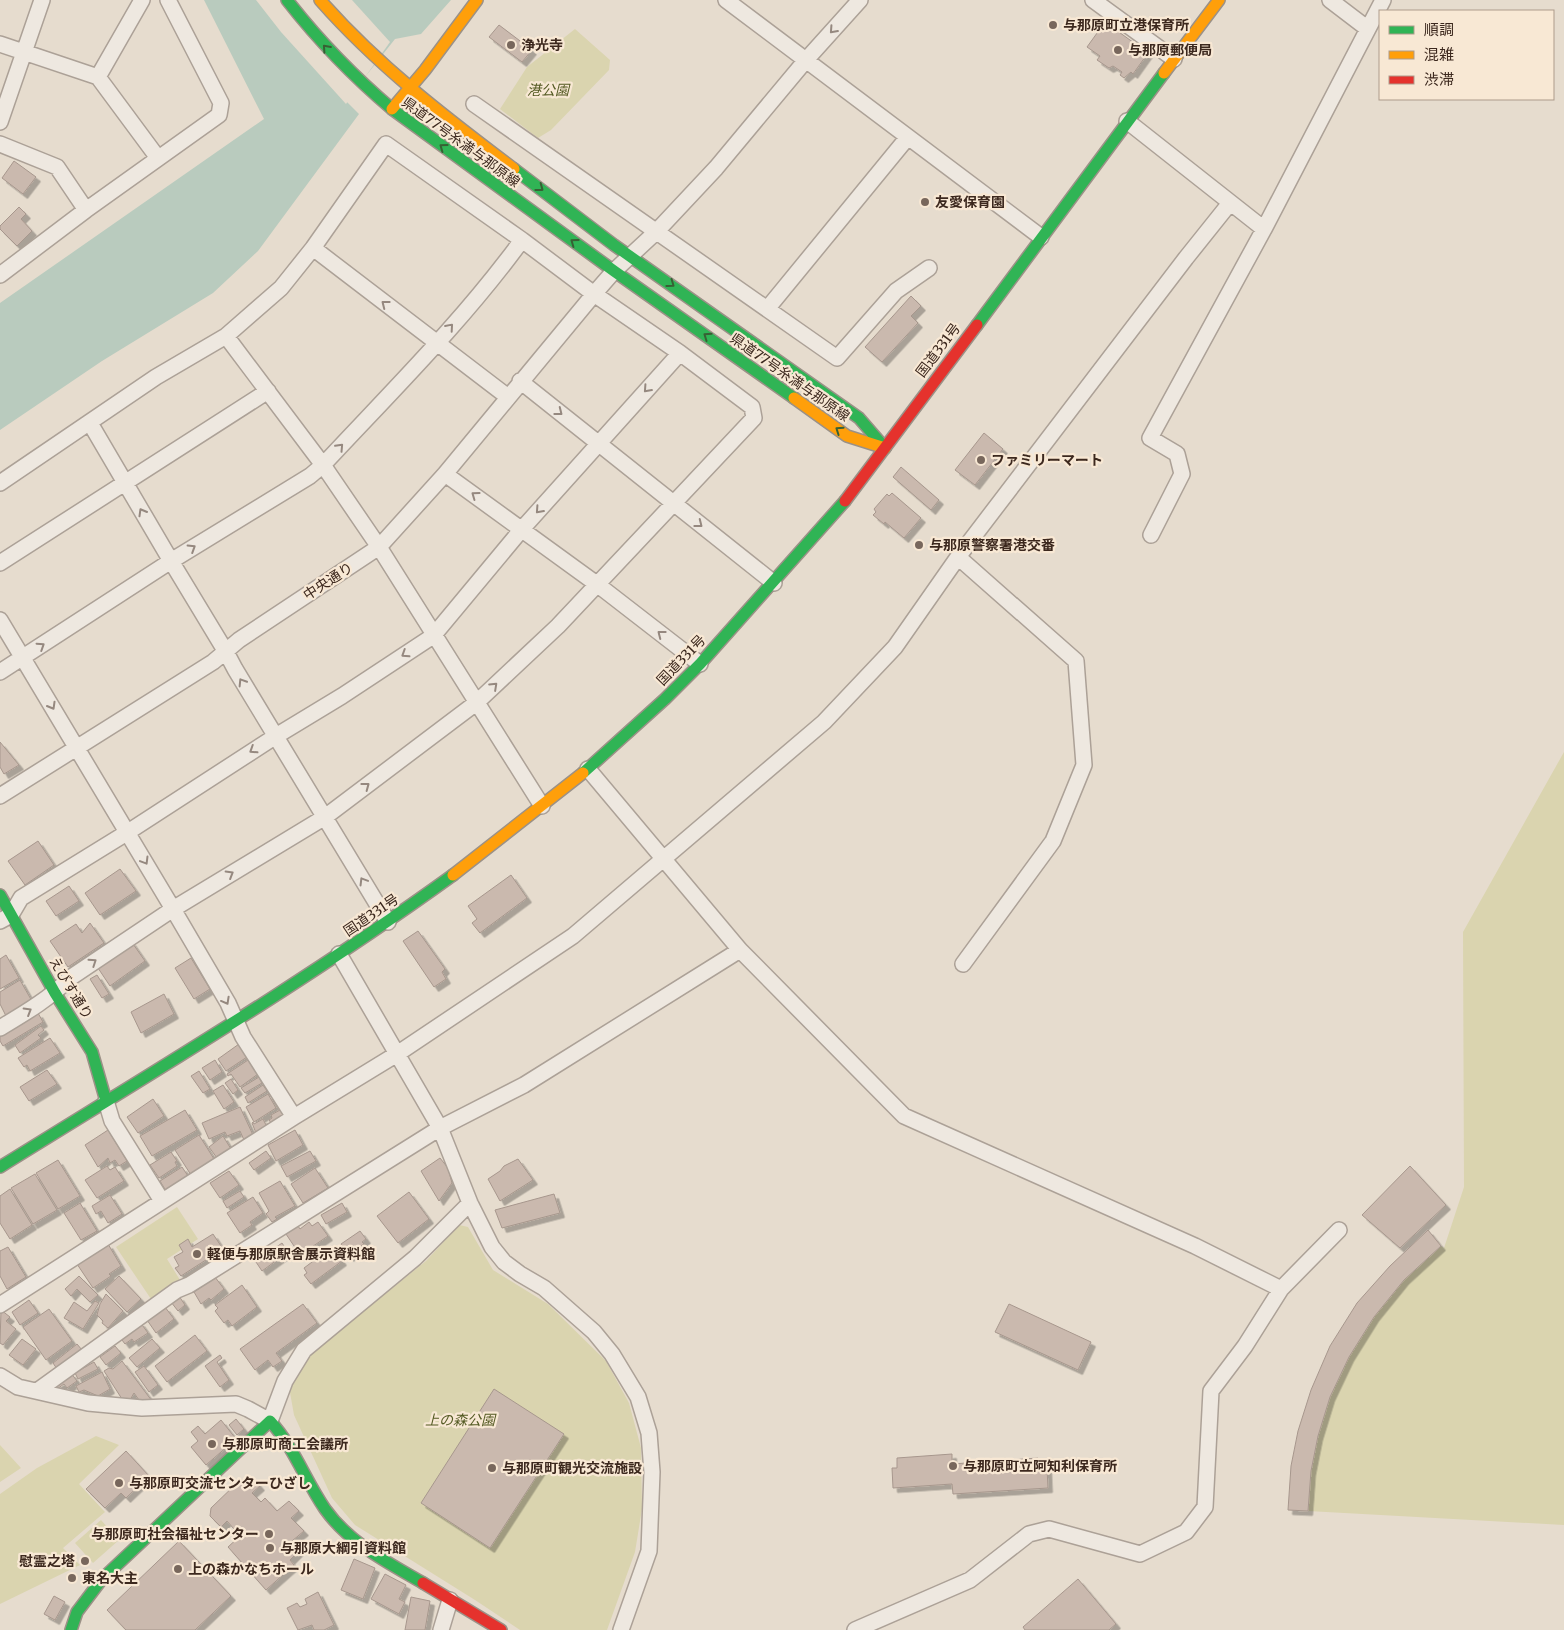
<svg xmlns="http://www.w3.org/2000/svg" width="1564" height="1630" font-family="Merriweather,'Noto Sans JP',serif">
  <defs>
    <filter id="shadow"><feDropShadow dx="4.5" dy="4.5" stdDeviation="0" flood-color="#0004"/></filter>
  </defs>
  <rect width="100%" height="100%" fill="#e6dcce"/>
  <path fill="#dad4af" d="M575,29L610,60L609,70L551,130L538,138L500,109L527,67Z
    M1564,752V1525L1308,1511L1311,1471L1318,1436L1330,1397L1363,1320L1404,1280L1441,1246L1444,1248L1464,1187L1463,932Z
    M177,1207L198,1239L167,1259L180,1280L151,1299L116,1247Z
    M459,1225L468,1227L493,1270L548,1304L606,1361L629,1403L641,1448L642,1509L635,1552L607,1630H520L475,1600L355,1525L332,1498L294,1415L289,1387L310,1354L426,1261Z
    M96,1436L119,1445L79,1484L105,1512L63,1548L80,1565L0,1604V1494L37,1468Z
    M0,1445L21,1468L0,1482Z
    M101,1520L119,1540L93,1563L75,1543Z"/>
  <path fill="#b9cbbe" d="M204,0H451L421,34L395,39L346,101L359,114L258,251L213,293L102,361L0,430V303L264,119Z"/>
  <path fill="#e6dcce" d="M256,0H352L390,42L346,104L281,32Z"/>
  <path fill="#cab9ae" stroke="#a7978d" filter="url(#shadow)" d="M1105,22L1148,53L1133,74L1131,72L1124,78L1120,75L1122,72L1113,66L1109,68L1097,60L1100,56L1087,47Z
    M499,25L532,50L522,62L489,37Z
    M14,161L36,177L23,194L2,178Z
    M19,207L26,214L21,219L32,231L17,246L0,229V226Z
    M911,296L921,306L911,316L918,323L882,362L865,347Z
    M984,433L1003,449L975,485L955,470Z
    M901,467L939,500L931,510L893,477Z
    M892,493L921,518L904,538L885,522L884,524L873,515L876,512L874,509L887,494L889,496Z
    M0,742L19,765L4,774L0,767Z
    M38,841L54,865L25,885L8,861Z
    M120,869L136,891L100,915L85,893Z
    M511,875L527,898L480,933L472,923L477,919L468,906Z
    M69,886L79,901L56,916L46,901Z
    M90,923L104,943L68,967L50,941L76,924L82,933Z
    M418,931L445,969L442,972L446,979L434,987L403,941Z
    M131,941L145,961L110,986L96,965Z
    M6,955L19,978L0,989V959Z
    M191,958L210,989L194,999L175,968Z
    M97,975L109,994L102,998L90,979Z
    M20,980L33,1003L7,1018L0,1004V992Z
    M164,994L174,1014L141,1033L131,1012Z
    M38,1013L43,1022L3,1046L0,1041V1036Z
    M41,1026L44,1030L38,1035L41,1038L20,1053L15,1045Z
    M50,1038L60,1053L30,1071L27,1065L24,1067L18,1058Z
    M239,1044L247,1057L226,1071L218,1059Z
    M215,1060L222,1072L210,1080L202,1068Z
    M248,1060L258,1074L240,1087L231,1074L228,1076L227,1074Z
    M47,1070L57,1084L29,1101L20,1087Z
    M199,1071L210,1089L203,1093L191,1076Z
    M259,1077L262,1083L245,1093L241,1088Z
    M231,1079L238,1090L233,1094L225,1083Z
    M223,1085L234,1102L224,1109L213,1091Z
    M263,1085L267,1091L248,1103L245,1097Z
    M268,1094L276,1108L254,1122L246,1107Z
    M153,1099L164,1116L138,1133L127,1117Z
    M240,1107L253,1135L244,1140L240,1131L227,1136L225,1132L209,1139L202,1123Z
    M185,1110L197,1130L152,1156L140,1136Z
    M280,1110L284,1116L271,1123L269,1120L272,1118L271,1115Z
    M263,1119L267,1127L256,1133L252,1123L253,1122L254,1124Z
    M108,1130L127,1161L119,1166L115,1160L110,1163L108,1158L98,1167L85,1145Z
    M295,1130L303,1145L276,1161L268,1145Z
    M199,1135L214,1159L191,1175L175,1150Z
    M223,1136L231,1149L217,1158L209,1147Z
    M266,1151L271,1158L254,1170L249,1163Z
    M310,1151L316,1161L287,1177L281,1166Z
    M171,1152L177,1161L175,1162L177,1166L159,1178L150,1165Z
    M440,1158L448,1168L452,1183L439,1201L421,1171Z
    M518,1159L533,1180L500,1201L488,1179L500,1171L504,1166Z
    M58,1160L80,1196L58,1209L36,1173Z
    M107,1166L110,1170L115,1167L124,1181L97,1198L85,1180Z
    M1410,1166L1446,1205L1400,1248L1362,1215Z
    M182,1167L188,1176L166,1191L160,1181Z
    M315,1168L328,1188L303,1203L291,1184Z
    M229,1171L239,1185L220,1198L210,1183Z
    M35,1174L57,1210L33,1224L11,1188Z
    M280,1181L295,1206L275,1217L277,1219L272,1222L266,1214L269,1211L259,1193Z
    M10,1189L32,1225L10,1239L0,1223V1196Z
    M240,1191L244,1197L227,1208L223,1201Z
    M409,1192L429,1219L398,1243L377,1216Z
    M554,1194L560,1213L502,1228L495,1210Z
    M110,1195L122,1214L108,1223L101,1211L96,1214L92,1206Z
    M253,1197L263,1213L250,1222L252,1225L240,1233L227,1213Z
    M80,1203L97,1231L81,1240L64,1213Z
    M342,1203L347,1212L326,1224L321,1215Z
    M309,1222L312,1226L318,1222L328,1236L300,1255L286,1234L298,1226L300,1229Z
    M1428,1230L1441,1246L1404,1280L1374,1317L1349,1357L1330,1397L1318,1436L1311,1471L1308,1511L1288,1510L1291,1466L1298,1431L1311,1390L1330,1346L1357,1303L1390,1266Z
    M360,1231L366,1239L362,1242L364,1244L358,1248L359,1250L349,1257L341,1244Z
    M213,1234L223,1249L181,1276L175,1268L179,1266L174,1257L183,1252L179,1245L188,1239L192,1247Z
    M282,1243L288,1252L262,1271L256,1262Z
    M108,1244L121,1266L109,1274L111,1276L93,1288L77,1264Z
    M8,1247L26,1277L7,1289L0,1276V1251Z
    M332,1247L342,1261L311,1284L304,1275L307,1273L304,1268Z
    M79,1276L98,1295L90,1302L77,1289L71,1296L65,1289Z
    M119,1276L141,1299L127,1312L105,1289Z
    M215,1277L224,1289L211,1300L209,1298L201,1304L194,1292Z
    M242,1285L257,1307L232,1326L228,1320L224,1323L215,1311L218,1308L215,1305Z
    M106,1294L123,1311L108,1328L102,1323L103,1321L97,1315L100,1304Z
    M179,1296L185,1305L178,1311L171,1302Z
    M29,1300L38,1313L20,1325L12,1312Z
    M95,1301L99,1303L83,1329L64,1318L74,1302L87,1311Z
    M303,1304L317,1323L276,1353L282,1361L273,1367L268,1360L255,1370L240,1349Z
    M1009,1304L1091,1342L1078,1370L995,1332Z
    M165,1307L174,1319L156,1333L147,1320Z
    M49,1309L72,1341L46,1360L23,1327Z
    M1,1310L10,1317L6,1321L16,1329L3,1345L0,1343Z
    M140,1322L148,1333L134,1342L132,1339L125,1344L119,1336Z
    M195,1335L207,1351L167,1382L155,1366Z
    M22,1339L36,1349L23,1365L9,1355Z
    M152,1339L160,1348L137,1367L129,1358Z
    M77,1344L82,1350L57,1369L53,1363Z
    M115,1346L121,1353L106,1365L100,1357Z
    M220,1355L222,1358L217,1362L229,1380L220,1387L205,1366Z
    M122,1361L152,1401L139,1400L134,1393L130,1400L122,1399L104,1371L109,1368L113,1369Z
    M94,1362L98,1369L78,1379L75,1373Z
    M144,1366L158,1385L149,1392L135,1372Z
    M102,1372L110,1389L98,1396L84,1390L79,1392L76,1386Z
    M71,1373L77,1381L67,1388L64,1384L57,1389L54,1385Z
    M494,1389L564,1434L490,1548L421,1503Z
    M236,1419L244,1429L237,1435L229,1425Z
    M221,1420L236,1439L206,1465L191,1447L198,1441L191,1432L198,1426L205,1434Z
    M126,1451L149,1476L126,1498L121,1493L105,1508L86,1489Z
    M952,1454V1464L1038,1458V1469L1047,1468L1048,1488L953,1494L952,1484L893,1488L892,1468H897V1458Z
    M252,1477L260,1486L252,1493L261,1502L265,1498L277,1511L289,1501L299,1511L291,1518L304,1531L292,1541L300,1550L290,1560L294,1565L266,1590L228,1547L240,1536L227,1521L221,1527L210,1516L211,1508L239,1481Z
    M179,1541L231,1596L195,1630H126L107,1610Z
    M354,1559L375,1568L363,1599L341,1590Z
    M385,1574L406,1585L399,1599L405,1602L399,1614L371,1599Z
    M1078,1579L1116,1624L1109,1630H1025L1023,1627Z
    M318,1592L334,1625L324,1630H314L312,1625L298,1630L287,1608L297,1603L300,1607L307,1604L305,1599Z
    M54,1596L65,1602L55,1620L44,1614Z
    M411,1597L430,1601L425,1630H405Z"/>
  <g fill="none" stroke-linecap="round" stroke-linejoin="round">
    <g stroke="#aca197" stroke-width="18">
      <path id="street" d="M726,0L1041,237
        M1093,0L1174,59
        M1330,0L1368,29
        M0,44L98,77L158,158
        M98,77L142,0
        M474,104L837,358L896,291L929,268
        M1127,121L1264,229L1383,0
        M0,122L42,0
        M0,144L57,167L86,210
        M313,248L508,397
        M0,275L86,210L219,115L221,103L168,0
        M767,309L908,137
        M226,336L323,465L379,547L542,806
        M520,381L774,583
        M90,423L171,561L226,652L235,669L388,922
        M445,474L598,585L700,664
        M0,483L156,377L226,336L281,288L313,248L386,144L522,240L594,294L680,353L752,407L754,418L558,626L476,703L325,817L173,909L70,978C49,999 25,1013 0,1028
        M1151,535L1182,474L1177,454L1150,438L1264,229
        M958,557L1076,661L1084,765L1053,841L963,964
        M0,563L268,391
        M0,620L173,909L228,1003L243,1037L294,1117
        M0,672L171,561L310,476L323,465C391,392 463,321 522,240
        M588,769L740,950L904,1116L1195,1246L1281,1289
        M0,796L213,662L239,640L379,547L445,474L594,294L614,271L656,232L716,168L806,60L860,0
        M0,921L11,915L21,898L128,832L276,736L342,696L433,636L522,529L680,353
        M339,954L440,1128L470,1203L492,1247L504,1262L520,1274L544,1288L594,1332L612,1354L638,1397L649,1433L652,1472L649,1551L621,1630
        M106,1101L112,1121L162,1201
        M0,1305L294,1117L397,1054L573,936L824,722L895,647L958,557L1186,258L1230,203
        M0,1376L18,1387L88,1403L142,1408L236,1404L248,1409L270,1421L285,1381L304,1350L415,1258L470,1203
        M37,1391L177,1290L189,1285L440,1128L524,1085L740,950
        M441,1630L450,1600
        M855,1630L970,1580L1029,1534L1049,1529L1140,1554L1186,1532L1205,1507L1211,1391L1245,1346L1281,1289L1339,1230"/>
    </g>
    <g stroke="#9b9187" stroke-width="14">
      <path id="fast" d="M287,0C319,41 353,76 392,109L614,271L794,398
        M514,169L614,245L859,418L885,448
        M977,325L1164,73
        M583,773L665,699L700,664L845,501
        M0,895L55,993L92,1052L106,1101
        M0,1167C153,1072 308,980 453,875
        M71,1630L77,1612L102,1579L270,1421C294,1447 305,1480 325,1509C349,1543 387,1562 423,1583"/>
    </g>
    <g stroke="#9b9187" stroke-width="14">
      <path id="slow" d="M320,0C377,65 445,117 514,169
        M1164,73L1219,0
        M392,109L425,70L477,0
        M794,398L847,436L885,448
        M453,875L583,773"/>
    </g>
    <g stroke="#9b9187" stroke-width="14">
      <path id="jam" d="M845,501L977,325
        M423,1583L501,1630"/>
    </g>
    <use href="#street" stroke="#eee8e0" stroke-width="15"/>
    <use href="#fast" stroke="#30b455" stroke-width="11"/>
    <use href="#slow" stroke="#ff9f0a" stroke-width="11"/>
    <use href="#jam" stroke="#e5322d" stroke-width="11"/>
  </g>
  <defs><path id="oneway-chevron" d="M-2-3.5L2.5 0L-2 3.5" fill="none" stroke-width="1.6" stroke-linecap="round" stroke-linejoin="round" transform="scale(1.25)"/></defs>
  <g stroke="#95887f">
    <use href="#oneway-chevron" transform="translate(833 30) rotate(132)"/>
    <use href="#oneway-chevron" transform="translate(385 304) rotate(-142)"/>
    <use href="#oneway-chevron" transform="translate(450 327) rotate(-49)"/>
    <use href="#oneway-chevron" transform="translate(647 389) rotate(132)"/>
    <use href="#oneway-chevron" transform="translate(559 412) rotate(38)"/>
    <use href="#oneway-chevron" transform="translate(340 447) rotate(-47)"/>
    <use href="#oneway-chevron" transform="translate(475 495) rotate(-144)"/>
    <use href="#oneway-chevron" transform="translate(539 510) rotate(132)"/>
    <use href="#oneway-chevron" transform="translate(142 512) rotate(-120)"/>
    <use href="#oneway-chevron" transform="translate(699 524) rotate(38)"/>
    <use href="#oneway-chevron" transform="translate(192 548) rotate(-32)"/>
    <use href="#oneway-chevron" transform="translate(661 634) rotate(-142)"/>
    <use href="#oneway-chevron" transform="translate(41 646) rotate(-33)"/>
    <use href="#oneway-chevron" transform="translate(405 654) rotate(147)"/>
    <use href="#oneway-chevron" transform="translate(242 682) rotate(-122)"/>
    <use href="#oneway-chevron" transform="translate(494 686) rotate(-43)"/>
    <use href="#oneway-chevron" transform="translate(52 706) rotate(60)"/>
    <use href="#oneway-chevron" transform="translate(253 750) rotate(147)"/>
    <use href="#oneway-chevron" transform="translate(366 786) rotate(-37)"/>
    <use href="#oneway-chevron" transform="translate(145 861) rotate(59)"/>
    <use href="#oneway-chevron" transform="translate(230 874) rotate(-31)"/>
    <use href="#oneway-chevron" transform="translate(363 881) rotate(-121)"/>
    <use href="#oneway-chevron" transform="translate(93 962) rotate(-34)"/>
    <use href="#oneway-chevron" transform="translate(226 1001) rotate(61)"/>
    <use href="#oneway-chevron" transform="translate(28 1011) rotate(-31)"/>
  </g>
  <g stroke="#376034">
    <use href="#oneway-chevron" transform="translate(326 48) rotate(-132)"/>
    <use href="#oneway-chevron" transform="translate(443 147) rotate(-144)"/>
    <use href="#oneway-chevron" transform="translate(540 188) rotate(37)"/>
    <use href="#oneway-chevron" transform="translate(574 242) rotate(-144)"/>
    <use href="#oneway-chevron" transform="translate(671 284) rotate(36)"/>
    <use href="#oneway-chevron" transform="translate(707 336) rotate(-145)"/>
    <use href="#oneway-chevron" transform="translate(839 430) rotate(-145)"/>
  </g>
  <g fill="#78675c" stroke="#f8e8d4" stroke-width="2">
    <circle cx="1053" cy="25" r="5"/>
    <circle cx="511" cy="45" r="5"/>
    <circle cx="1118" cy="50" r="5"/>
    <circle cx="925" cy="202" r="5"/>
    <circle cx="981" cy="460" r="5"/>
    <circle cx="919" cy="545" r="5"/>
    <circle cx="197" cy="1254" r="5"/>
    <circle cx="212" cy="1444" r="5"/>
    <circle cx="953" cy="1466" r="5"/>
    <circle cx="492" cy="1468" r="5"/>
    <circle cx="119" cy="1483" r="5"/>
    <circle cx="269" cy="1534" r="5"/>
    <circle cx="270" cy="1548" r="5"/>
    <circle cx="85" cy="1561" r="5"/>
    <circle cx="178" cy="1569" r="5"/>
    <circle cx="72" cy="1578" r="5"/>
  </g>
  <g text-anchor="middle" stroke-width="4.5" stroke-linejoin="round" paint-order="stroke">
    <g font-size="14" font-weight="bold" fill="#3c281e" stroke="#f8e8d4" text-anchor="start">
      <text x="1063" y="30">与那原町立港保育所</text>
      <text x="521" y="50">浄光寺</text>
      <text x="1128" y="55">与那原郵便局</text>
      <text x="935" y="207">友愛保育園</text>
      <text x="991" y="465">ファミリーマート</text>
      <text x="929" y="550">与那原警察署港交番</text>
      <text x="207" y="1259">軽便与那原駅舎展示資料館</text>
      <text x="222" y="1449">与那原町商工会議所</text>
      <text x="963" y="1471">与那原町立阿知利保育所</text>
      <text x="502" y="1473">与那原町観光交流施設</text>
      <text x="129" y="1488">与那原町交流センターひざし</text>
      <text x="259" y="1539" text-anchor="end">与那原町社会福祉センター</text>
      <text x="280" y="1553">与那原大綱引資料館</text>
      <text x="75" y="1566" text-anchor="end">慰霊之塔</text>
      <text x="188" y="1574">上の森かなちホール</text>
      <text x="82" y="1583">東名大主</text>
    </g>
    <g font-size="14" font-style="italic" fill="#545a23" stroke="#f8e8d4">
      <text x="548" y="95">港公園</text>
      <text x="460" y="1425">上の森公園</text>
    </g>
    <g font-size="14" fill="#3c281e" stroke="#f8e8d4">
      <text transform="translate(461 142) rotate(36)" y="5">県道77号糸満与那原線</text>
      <text transform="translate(938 350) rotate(-53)" y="5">国道331号</text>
      <text transform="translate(790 377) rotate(35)" y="5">県道77号糸満与那原線</text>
      <text transform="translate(328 581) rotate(-33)" y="5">中央通り</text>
      <text transform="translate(681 660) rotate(-46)" y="5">国道331号</text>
      <text transform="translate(371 915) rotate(-34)" y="5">国道331号</text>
      <text transform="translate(71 988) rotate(59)" y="5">えびす通り</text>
    </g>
  </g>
  <rect x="1379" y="10" width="175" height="90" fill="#f8e8d4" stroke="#ad9b8b"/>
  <rect x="1389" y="26" width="25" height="8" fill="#30b455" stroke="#ad9b8b"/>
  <text x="1424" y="35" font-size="15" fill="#3c281e">順調</text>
  <rect x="1389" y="51" width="25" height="8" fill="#ff9f0a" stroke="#ad9b8b"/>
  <text x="1424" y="60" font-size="15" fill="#3c281e">混雑</text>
  <rect x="1389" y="76" width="25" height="8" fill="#e5322d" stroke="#ad9b8b"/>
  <text x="1424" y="85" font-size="15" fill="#3c281e">渋滞</text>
</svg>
